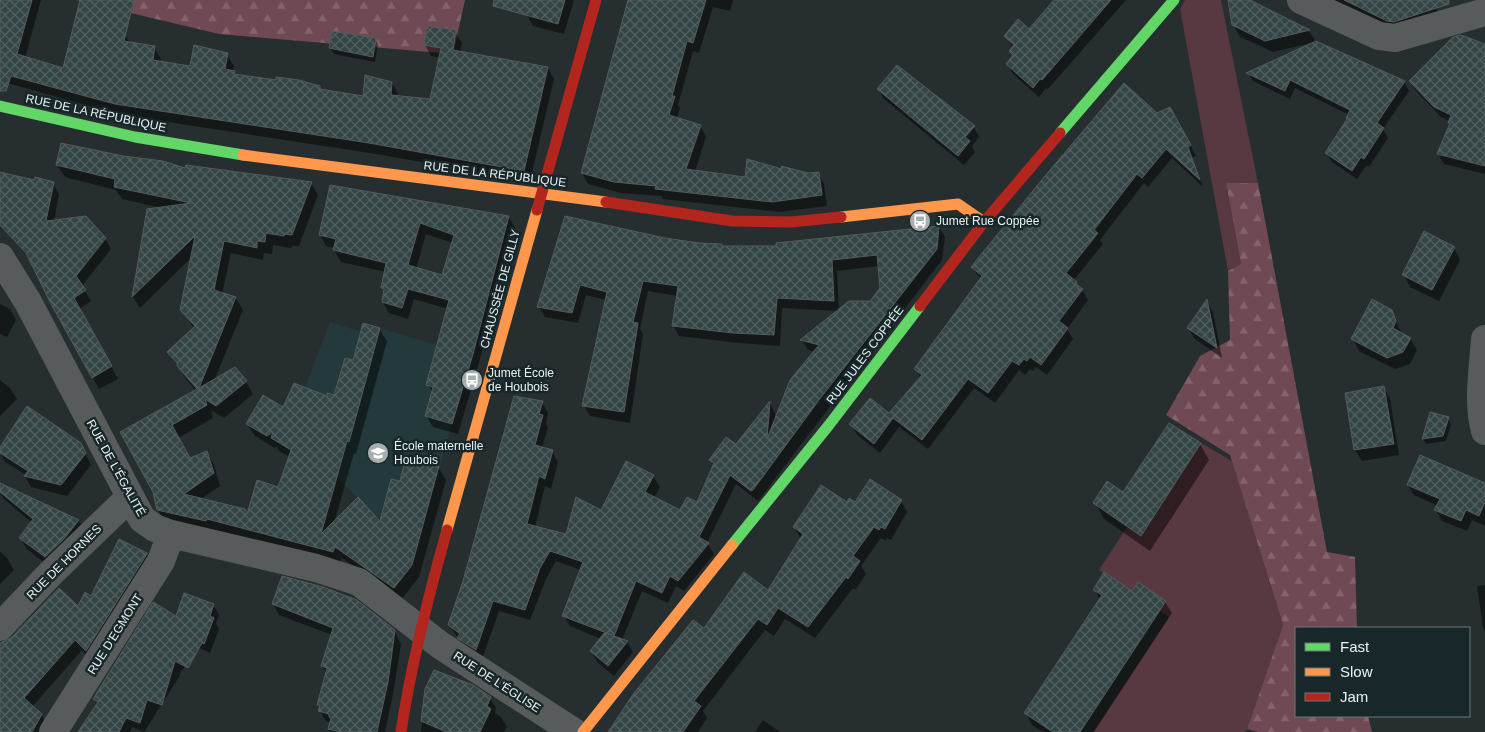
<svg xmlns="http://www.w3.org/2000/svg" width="1485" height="732" font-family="Helvetica,sans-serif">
  <defs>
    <pattern id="forest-firs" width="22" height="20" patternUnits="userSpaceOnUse" patternTransform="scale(1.25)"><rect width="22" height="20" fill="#6f4953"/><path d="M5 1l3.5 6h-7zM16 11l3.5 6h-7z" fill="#84646c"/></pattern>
    <pattern id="building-cross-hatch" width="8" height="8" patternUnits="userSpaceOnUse" patternTransform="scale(1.25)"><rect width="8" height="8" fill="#344546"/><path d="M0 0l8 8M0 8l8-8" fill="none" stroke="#516061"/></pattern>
  </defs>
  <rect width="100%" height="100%" fill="#262e2f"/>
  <path fill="#23393c" d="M330,322L380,338L383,329L437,345L452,424L417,549L405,545L390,516L380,519L288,431Z"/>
  <path fill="#583841" d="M1185,0H1221L1258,183H1226L1241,264L1228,271L1180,9Z
    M1201,443L1232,461L1283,625L1247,729L1245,732H1093L1169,617L1099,570L1127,527L1140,535Z"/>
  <path fill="url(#forest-firs)" d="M76,0H465L453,54L219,34Z
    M1226,183H1258L1327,552L1355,557L1357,628H1296V716H1368L1372,732H1258L1247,729L1283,625L1230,455L1166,415L1200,356L1230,340L1228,271L1241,264Z"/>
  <path fill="#0007" fill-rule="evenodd" d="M0,0H41L25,58L64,69L125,35L130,43L154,47L161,59L160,62L191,68L227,55L234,66L233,71L236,75L319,87L321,90L364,98L392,83L398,94V97L431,101L441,58L431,56L425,45L455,32L462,43L460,52L548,68L554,79L530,181L376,154L122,115L0,81Z
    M531,0H574L564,34L533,26L527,15Z
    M630,0H733L730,11L713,7L699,53L693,51L678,105L680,108L677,118L700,126L706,136L695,172L746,178L818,173L824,184L827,206L779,212L663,199L661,196L621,193L588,184L582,173Z
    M1070,0H1126L1048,89L1046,88L1039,97L1013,74L1007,64L1014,57L1010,51L1013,48L1006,36L1029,30Z
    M1229,0H1247L1309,31L1316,42L1404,82L1409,91L1383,129L1388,138L1369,167L1367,165L1357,179L1332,162L1326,153L1348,120L1349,115L1295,88L1290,99L1253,81L1248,73L1315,43V42L1273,52L1240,37L1234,25Z
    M1327,0H1433L1441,19L1400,32Z
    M375,39L378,44L375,62L334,54L330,48Z
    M1485,45V174L1444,164L1438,154L1450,124V121L1441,117L1416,91L1410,82Z
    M878,89L974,127L979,137L972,146L975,152L964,165L884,99Z
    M1157,114L1176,118L1196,156L1192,157L1203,187L1172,158L1148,187L1144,183L1100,240L1103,244L1073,281L1082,290L1088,300L1067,329L1073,339L1047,375L1036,367L1033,371L1030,369L1025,375L1019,370L995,403L974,388L928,449L899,427L880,453L857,435L851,424L890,415L921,379L916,369L981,280L972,267Z
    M57,165L186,169L311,183L318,195L299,246H292L291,248L273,245L272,254L264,253L263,260L231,253L222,294L236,298L243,310L214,381L235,369L246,382L253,394L224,418L211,410L213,418L178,438L190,459L207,452L214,465L220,486L201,499L248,516L278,489L290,457L279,451L277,446L275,448L255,436L247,424L284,409L335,397L354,362L379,329L387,341L356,454L354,453L334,523H381L401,482L438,467L446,480L419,577L402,599L342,558L340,564L165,523L158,510L154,491L122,432L196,391L186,379L169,352L194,328L181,309L191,258L140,308L133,297L148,210L162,208L122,199L116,190L65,177Z
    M0,173L35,182L53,183L59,194L54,221L105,238L111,249L82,286L91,301L79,309L118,379L99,389L64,326L78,312L0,225Z
    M331,186L509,217L515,228L478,366L458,434L433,427L426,416L433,393L428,385L448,309L414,299L408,319L389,313L383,302L385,293L382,288L386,272L341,262L334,250L335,248L326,246L320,235ZM426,234L453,243L442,277L416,269Z
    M939,227L945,237L942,260L758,501L736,484L707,543L714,554L684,591L676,586L668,603L642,591L622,640L627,642L633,652L614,676L597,662L591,651L601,639L570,626L564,616L581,570L556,561L546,579L530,620L499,611L482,659L465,648L449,625L542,402L548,413L546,423L548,427L542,448L552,451L558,462L551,489L545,486L535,527L567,536L653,476L660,487L654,498L680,512L697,503L714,466L711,460L736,446L770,403L775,413V422L815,352L808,350L802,340L838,311L782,308L780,346L739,343L679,336L673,325L678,296L648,291L640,329L643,334L630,423L590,416L584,406L606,300L586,295L578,323L545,317L539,307L665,239L699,244L721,245L723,247L778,248ZM879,266L882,288L871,302L839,310L837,271Z
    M1454,248L1460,260L1439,301L1410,287L1404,275Z
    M1207,301L1213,312L1222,358L1195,339L1188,328Z
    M0,304L10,309L16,320L7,337L0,334Z
    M1391,311L1402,334L1410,338L1417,350L1410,364L1395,369L1359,351L1353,339Z
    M0,380L10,388L17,399L0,416Z
    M1384,388L1390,399L1399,455L1362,461L1355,450Z
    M1431,413L1448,418L1451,424L1446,441L1426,444L1423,439Z
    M80,444L91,465L67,496L31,487L25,477L26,475L5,462L0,453V450Z
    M1200,444L1209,460L1150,551L1104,519L1095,503L1124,494Z
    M0,484L79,521L85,532L51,568L27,549L20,538L32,523L4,499L0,493Z
    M1485,484V526L1472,520L1467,531L1442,521L1436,510L1438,506L1414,495L1408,485Z
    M901,501L907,512L891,540L887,538L886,541L881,538L861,566L866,574L855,590L853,588L815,638L785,619L774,636L765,630L703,711L707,718L698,732H609L704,630L768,592L801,539L794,527L847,504Z
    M0,551L7,558L14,570L0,584Z
    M147,554L153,564L92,661L82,650L32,707L41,715L48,726L44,732H0V664L79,608Z
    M1485,585V631L1483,628L1477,586Z
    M1095,590L1132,592L1165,602L1172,613L1094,732H1043L1032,725L1026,713L1100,600Z
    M273,604L394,630L401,644L393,694L385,732H329L331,723L326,721L319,710V705L327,674L322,666L332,635L279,615Z
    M213,605L219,615L216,623L219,629L210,653L197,647L182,671L181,670L179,677L144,732L132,727L130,732H80L98,705L94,699L177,617Z
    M427,689L490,698L496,708L495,713L501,717L507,727L504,732H421Z
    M763,720L780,732H755Z"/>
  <path fill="url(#building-cross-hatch)" stroke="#545b5c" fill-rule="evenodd" d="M0,0H32L17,54L63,68L80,0H134L124,41L155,46L153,60L190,66L194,45L228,53L225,69L235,71L234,74L276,80V77L299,80L320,86V89L363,96L365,75L392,82L391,95L430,99L441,48L424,45L427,26L456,30L453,50L548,67L524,171L369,143L115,104L11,76L6,91H0Z
    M494,0H565L558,24L493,6Z
    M628,0H706L693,43L687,41L672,96H675L669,115L701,125L686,169L745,177L747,159L782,169L781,166L808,173L819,172L822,195L772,202L655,189L656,186L614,182L581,173Z
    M1054,0H1111L1042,80L1040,79L1033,88L1006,64L1013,55L1009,51L1014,45L1004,36L1018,19L1029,29Z
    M1228,0H1250L1310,30L1265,41L1232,25Z
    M1344,0H1449V4L1394,22L1387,21Z
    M332,31L376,38L373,57L329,48Z
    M1461,35L1485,44V166L1437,154L1450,123H1448L1451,115L1434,107L1409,81L1453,37Z
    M1316,41L1405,81L1377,123L1384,128L1364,159L1361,157L1352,171L1325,153L1347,119L1346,118L1350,110L1290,80L1285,91L1246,73Z
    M897,65L975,126L965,137L970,141L958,156L877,89Z
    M1124,83L1157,113L1170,107L1191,145L1188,147L1200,180L1166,149L1142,178L1137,174L1094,230L1098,233L1066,273L1077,282L1076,284L1083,289L1059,321L1068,328L1041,365L1030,357L1027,361L1024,359L1019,365L1012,361L988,393L968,379L922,440L893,418L874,444L849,424L870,398L889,413L922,375L914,369L982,276L971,267L1045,176Z
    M61,143L123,156L163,161L185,168L186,165L312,182L292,235L285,234L284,236L266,233L265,242L257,241V248L224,241L214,290L236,297L199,388L235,367L247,381L216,406L205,399L207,405L172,425L190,458L207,451L214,473L184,494L245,509L247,514L257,480L278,487L291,450L271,438L273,432L267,436L246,424L263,395L283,407L294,383L327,396V393L334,395L345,358L353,360L363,323L380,328L360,402L349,442L347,441L321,534L358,497L380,521L391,479L400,481L406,457L439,466L412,565L394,588L335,547L333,552L207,519L206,521L157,510L153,492L120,432L197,389L177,366V363L167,352L195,326L180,310L195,236L132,297L147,209L191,203L114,187L115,179L56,165Z
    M0,172L34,180L35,177L54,182L46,221L86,216L106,238L76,276L86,290L74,298L112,366L92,378L50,302L26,253L0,225Z
    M330,185L509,216L473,354L452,424L425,416L433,387L426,385L449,300L408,289L402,308L382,302L384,289L381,288L386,263L333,250L336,239L319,235ZM420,223L454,235L442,275L408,265Z
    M565,216L665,238L699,243L722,244L721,246H776V243L939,226L937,249L819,400L753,490L751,491L730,475L699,537L709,543L678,581L670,576L662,593L636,581L614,636L628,641L608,666L590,651L604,633L612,635L562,616L583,562L550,551L540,568L525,610L493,601L476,650L457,638L460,634L448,625L463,581L514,396L543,401L539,414L543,415L535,445L553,450L545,479L539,476L527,524L566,534L576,497L601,510L626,461L654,475L645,492L680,510L687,497L697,502L714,463L709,460L726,437L736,444L770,401L767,439L790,380L819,345L800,340L849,301H870L880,288L877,255L832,260L834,301L777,298L774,335L733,333L672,326L678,286L643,281L633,322L638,323L624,412L582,406L607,292L580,285L572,313L537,307Z
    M1424,231L1455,247L1432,290L1402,275Z
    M1207,299L1217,348L1187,328Z
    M1372,299L1392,310L1396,321L1393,328L1411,338L1403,352L1387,358L1351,339Z
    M1384,386L1394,444L1354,450L1345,393Z
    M27,406L81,443L86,453L61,485L24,476L28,471L0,453V447Z
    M1430,412L1449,417L1443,436L1422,439Z
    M1169,423L1201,443L1141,536L1093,503L1107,481L1123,492Z
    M1420,455L1485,483V502L1479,516L1466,510L1461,521L1434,510L1440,499L1407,485Z
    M870,479L902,500L885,529L881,527L879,530L874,527L853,556L860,561L848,579L846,577L808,627L778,608L767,625L758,619L694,701L701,706L683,732H608L634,693L693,620L704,628L744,572L768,590L803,534L793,527L821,485L847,502L849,498L855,502Z
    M0,483L79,520L64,539L45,557L19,538L33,519L0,492Z
    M119,539L147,553V554L86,651L75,640L24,698L42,714L32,732H0V643L11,638L59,588L78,606L85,592L91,596Z
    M1104,572L1132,591L1138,582L1166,601L1080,732H1053L1024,713L1102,595L1093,590Z
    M282,576L323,587L357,600L395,630L388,682L377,732H340L328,729L331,718L329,717V714L318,711L320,705H317L327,668L321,666L333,628L272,604Z
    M184,593L214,604L210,616L214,618L204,644L202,643L188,668L175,661L162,705L147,700L140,723L126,718L119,732H78L98,702L93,699L153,602L176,616Z
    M434,670L473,685L491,697L487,706L491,709L480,732H446L421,721L425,689Z"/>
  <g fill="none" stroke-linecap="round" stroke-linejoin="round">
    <path stroke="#585b5b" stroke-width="28" d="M1301,0L1379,36L1395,38L1485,12
      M0,257L28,302L142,519L155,528L171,534L316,568L359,582L440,645L574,732
      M1485,339C1483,370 1477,402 1485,431
      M0,627L51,573L130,497
      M53,732L161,561L171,534"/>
    <path stroke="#63d668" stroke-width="11" d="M0,106L135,137L243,155
      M1060,133L1174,0
      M732,545L829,425L920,306"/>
    <path stroke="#ff974d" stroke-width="11" d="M243,155L606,202
      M841,217L958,204L984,222
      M447,530L537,210
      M583,732L732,545"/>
    <path stroke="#b3261e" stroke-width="11" d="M606,202L732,221L791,222L841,217
      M537,210L596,0
      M920,306L984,222L1060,133
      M401,732C411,664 428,597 447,530"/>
  </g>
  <defs>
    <g id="bus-disc" transform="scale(1.125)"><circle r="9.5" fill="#a5adaf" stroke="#182729"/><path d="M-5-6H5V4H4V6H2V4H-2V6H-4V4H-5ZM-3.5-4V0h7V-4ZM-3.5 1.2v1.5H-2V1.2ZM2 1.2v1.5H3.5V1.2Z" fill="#fff"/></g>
    <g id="school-disc" transform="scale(1.125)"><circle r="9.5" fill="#a5adaf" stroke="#182729"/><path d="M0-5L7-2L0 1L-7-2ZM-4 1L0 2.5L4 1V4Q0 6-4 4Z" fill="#fff"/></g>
  </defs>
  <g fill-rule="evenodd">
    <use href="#bus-disc" x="920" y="221"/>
    <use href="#bus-disc" x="472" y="380"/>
    <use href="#school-disc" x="378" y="453"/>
  </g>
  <g text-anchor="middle" stroke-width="5" stroke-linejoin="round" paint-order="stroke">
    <g font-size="12" fill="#e9f2f4" stroke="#182729">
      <text transform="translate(96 113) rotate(12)" y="4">RUE DE LA RÉPUBLIQUE</text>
      <text transform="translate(495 174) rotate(7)" y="4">RUE DE LA RÉPUBLIQUE</text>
      <text transform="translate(500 289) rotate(-75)" y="4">CHAUSSÉE DE GILLY</text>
      <text transform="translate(865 355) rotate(-53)" y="4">RUE JULES COPPÉE</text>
      <text transform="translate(116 468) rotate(61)" y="4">RUE DE L'ÉGALITÉ</text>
      <text transform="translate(64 562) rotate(-45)" y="4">RUE DE HORNES</text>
      <text transform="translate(115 634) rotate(-58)" y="4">RUE D'EGMONT</text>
      <text transform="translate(497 682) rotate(33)" y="4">RUE DE L'ÉGLISE</text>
    </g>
    <g font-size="12" fill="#e9f2f4" stroke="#182729" text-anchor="start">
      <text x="936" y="225">Jumet Rue Coppée</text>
      <text x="488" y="377">Jumet École<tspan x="488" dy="14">de Houbois</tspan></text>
      <text x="394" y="450">École maternelle<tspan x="394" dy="14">Houbois</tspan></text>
    </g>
  </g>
  <rect x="1295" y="627" width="175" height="90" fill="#182729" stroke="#6c787a"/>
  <rect x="1305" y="643" width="25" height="8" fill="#63d668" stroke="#6c787a"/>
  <text x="1340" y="652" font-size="15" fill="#e9f2f4">Fast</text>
  <rect x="1305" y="668" width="25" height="8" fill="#ff974d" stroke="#6c787a"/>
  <text x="1340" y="677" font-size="15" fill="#e9f2f4">Slow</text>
  <rect x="1305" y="693" width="25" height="8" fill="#b3261e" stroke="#6c787a"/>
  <text x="1340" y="702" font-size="15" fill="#e9f2f4">Jam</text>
</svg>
